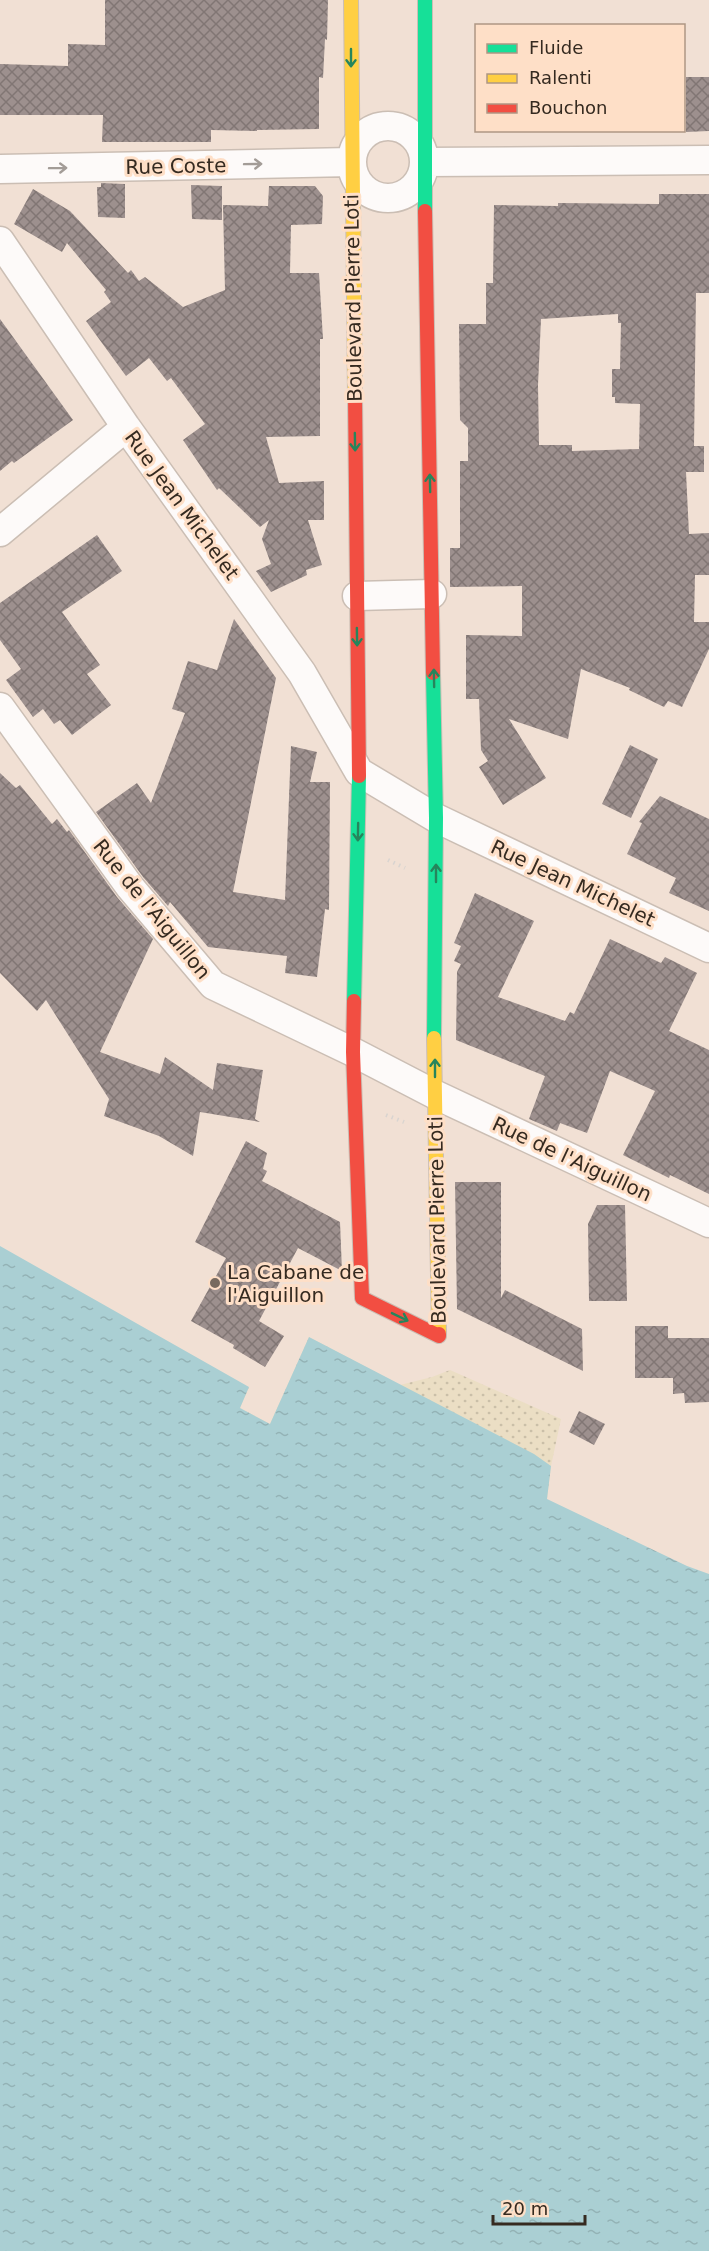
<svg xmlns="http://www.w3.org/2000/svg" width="709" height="2251" font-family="'DejaVu Sans',sans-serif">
  <defs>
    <pattern id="sand-dots" width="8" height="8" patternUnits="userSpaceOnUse" patternTransform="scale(1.5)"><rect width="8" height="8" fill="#ebdec4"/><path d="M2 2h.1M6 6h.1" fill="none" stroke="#cabfa8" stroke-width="1.8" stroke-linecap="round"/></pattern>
    <pattern id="water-ripples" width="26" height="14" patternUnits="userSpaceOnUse" patternTransform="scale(1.5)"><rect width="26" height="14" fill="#aacfd3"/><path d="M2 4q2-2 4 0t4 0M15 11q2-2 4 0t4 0" fill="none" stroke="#93b2b5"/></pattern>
    <pattern id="building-cross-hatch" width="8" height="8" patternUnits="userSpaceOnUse" patternTransform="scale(1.5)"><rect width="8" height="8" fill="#9d908e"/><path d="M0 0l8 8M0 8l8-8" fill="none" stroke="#817674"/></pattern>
  </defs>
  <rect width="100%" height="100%" fill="#f1e0d4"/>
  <path fill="url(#sand-dots)" d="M309,1337L400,1385L432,1377L450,1370L561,1419L551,1466L547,1499L301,1449L219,1393L249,1387L240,1408L270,1424Z"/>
  <path fill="url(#water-ripples)" d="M0,1246L249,1387L240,1408L270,1424L309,1337L534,1454L551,1466L547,1499L687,1566L709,1574V2251H0Z"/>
  <path fill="url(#building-cross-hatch)" fill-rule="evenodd" d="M105,0H328L327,40L325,39L323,78L319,77V129L257,130V131L211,130V142H102L103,115H0V64L68,66V44L105,45Z
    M686,77H709V131L686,132Z
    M101,183L125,184V218L98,217L97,187H101Z
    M191,185L222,186V220L192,219Z
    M269,186H315L323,196L322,224L291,225L290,273H319L323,339H320V436L266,437L279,483L324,481V520H308L322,565L306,570L307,575L271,592L256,571L271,564L262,539L269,520L260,527L219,488L217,490L183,440L205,424L171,378L167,381L149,358L126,376L86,321L111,302L104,292L106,290L67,243L62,252L14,224L33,189L70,211L128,273L131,270L139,281L145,277L183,307L225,290L223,205L268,206Z
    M659,194H709V293H696L694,446H704V472H686L689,534L709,533V575H695L694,622H709V649L682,707L668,701L664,707L629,690L630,688L581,669L568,739L509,719L546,778L503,805L479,767L488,761L481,750L479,699H466V635L522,636V586L450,587V548H460V461H468V428L460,420L459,324H486V283H493L494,205L558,206V203L659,204ZM618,314V323H621L620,369H612V397H615V403L640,404L639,449L572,451V445H539L538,385L541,319Z
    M0,319L73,420L14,463L12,461L0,471Z
    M97,535L122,571L62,612L100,665L87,674L111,705L72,735L60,720L54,724L43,709L33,717L6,680L21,669L0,640V603Z
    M234,619L276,678L233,892L285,900L291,746L317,752L310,782H330L329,910L325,909L317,977L285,973L287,956L208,947L170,902L168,906L143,877L96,812L137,783L151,803L185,713L172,709L188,661L217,670Z
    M630,745L658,759L631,818L602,804Z
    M0,773L16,788L20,785L52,824L57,819L67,832L69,830L117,897L153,939L100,1052L160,1074L165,1057L213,1090L217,1063L263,1070L255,1119L260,1122L200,1112L193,1156L159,1136L104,1116L109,1099L46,1000L37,1011L0,973Z
    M660,796L709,819V911L669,893L676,878L627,854L642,823L639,822Z
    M475,893L534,921L498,997L565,1021L570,1012L574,1014L610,939L661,963L665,957L697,973L669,1031L709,1050V1194L670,1175L669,1178L623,1155L655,1091L610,1071L587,1133L560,1123L557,1131L529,1119L545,1076L456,1040L457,972L461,964L454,961L461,946L454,943Z
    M246,1141L267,1153L263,1169L267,1171L262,1181L340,1222L342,1271L298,1248L259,1321L284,1336L265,1367L233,1348L234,1345L191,1321L226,1258L195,1242Z
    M455,1182H501V1298L505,1290L582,1329L583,1371L457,1309Z
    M597,1205H625L627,1301H589L588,1224Z
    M635,1326H668V1338H709V1402L685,1403L684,1393L673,1394V1378H635Z
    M579,1411L605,1424L594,1445L569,1432Z"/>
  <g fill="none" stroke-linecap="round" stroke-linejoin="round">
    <g stroke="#cbbeb4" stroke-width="31">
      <path id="street" d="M352 162a36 36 0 1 1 72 0a36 36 0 1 1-72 0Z
        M425,162L709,160
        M0,169L351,162
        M0,241L126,427L302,673L359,772L436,818L709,948
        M0,532L126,427
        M357,596L432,594
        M0,707L130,887L213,985L353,1052L434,1094L709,1223"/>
    </g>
    <g stroke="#cbbeb4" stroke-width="16">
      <path id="fast" d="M425,0V211
        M433,673L436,818L434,1038
        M354,1001L359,776"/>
    </g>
    <g stroke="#cbbeb4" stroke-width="16">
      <path id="slow" d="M351,0L355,395
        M434,1038L439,1334"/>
    </g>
    <g stroke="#cbbeb4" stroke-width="16">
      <path id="jam" d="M425,211L433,673
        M355,395L359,776
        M354,1001L353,1052L362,1298L439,1336V1334"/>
    </g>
    <path stroke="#d9d4d0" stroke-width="4" stroke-dasharray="1.5 4.5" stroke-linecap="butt" d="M388,860L405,868
      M386,1115L404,1122"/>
    <use href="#street" stroke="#fdfaf9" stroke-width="28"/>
    <use href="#fast" stroke="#16e098" stroke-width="14"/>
    <use href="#slow" stroke="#ffcf43" stroke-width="14"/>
    <use href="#jam" stroke="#f24e42" stroke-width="14"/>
  </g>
  <defs><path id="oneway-shaft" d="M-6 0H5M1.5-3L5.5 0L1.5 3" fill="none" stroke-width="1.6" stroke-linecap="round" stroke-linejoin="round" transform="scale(1.5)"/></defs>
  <g stroke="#26855c">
    <use href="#oneway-shaft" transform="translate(351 58) rotate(90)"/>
    <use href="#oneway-shaft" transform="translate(355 442) rotate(89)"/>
    <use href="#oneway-shaft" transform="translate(430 483) rotate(-91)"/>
    <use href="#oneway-shaft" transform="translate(357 637) rotate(89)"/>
    <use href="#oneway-shaft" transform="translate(434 678) rotate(-91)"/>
    <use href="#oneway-shaft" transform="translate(358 832) rotate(91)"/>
    <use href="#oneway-shaft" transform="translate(436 873) rotate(-90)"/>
    <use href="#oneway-shaft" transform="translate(435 1068) rotate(-90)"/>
    <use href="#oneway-shaft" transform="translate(400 1317) rotate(26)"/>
  </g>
  <g stroke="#a39c97">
    <use href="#oneway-shaft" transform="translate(253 164) rotate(-1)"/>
    <use href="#oneway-shaft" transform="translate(58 168) rotate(-1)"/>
  </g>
  <circle fill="#776a5f" stroke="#fedfc7" stroke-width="2" cx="215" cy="1283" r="6"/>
  <g text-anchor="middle" stroke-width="6" stroke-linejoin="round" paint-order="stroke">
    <g font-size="20" fill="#352a20" stroke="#fedfc7">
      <text transform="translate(176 166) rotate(-1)" y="7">Rue Coste</text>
      <text transform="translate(353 298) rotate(-91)" y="7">Boulevard Pierre Loti</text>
      <text transform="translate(182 505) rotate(54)" y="7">Rue Jean Michelet</text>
      <text transform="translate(573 883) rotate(25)" y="7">Rue Jean Michelet</text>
      <text transform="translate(152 909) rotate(51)" y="7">Rue de l'Aiguillon</text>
      <text transform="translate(572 1159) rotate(25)" y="7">Rue de l'Aiguillon</text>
      <text transform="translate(437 1220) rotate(-91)" y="7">Boulevard Pierre Loti</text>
    </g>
    <g font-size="20" fill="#352a20" stroke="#fedfc7" text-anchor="start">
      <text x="227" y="1279">La Cabane de<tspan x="227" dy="23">l'Aiguillon</tspan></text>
    </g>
  </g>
  <rect x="475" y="24" width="210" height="108" fill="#fedfc7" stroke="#ae9784" stroke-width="1.5"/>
  <rect x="487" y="44" width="30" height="9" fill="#16e098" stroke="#ae9784" stroke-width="1.5"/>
  <text x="529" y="54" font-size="18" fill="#352a20">Fluide</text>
  <rect x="487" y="74" width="30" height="9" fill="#ffcf43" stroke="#ae9784" stroke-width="1.5"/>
  <text x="529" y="84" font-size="18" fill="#352a20">Ralenti</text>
  <rect x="487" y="104" width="30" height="9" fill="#f24e42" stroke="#ae9784" stroke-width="1.5"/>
  <text x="529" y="114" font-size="18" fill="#352a20">Bouchon</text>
  <path d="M493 2215v9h92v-9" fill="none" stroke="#352a20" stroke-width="3"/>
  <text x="502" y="2215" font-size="18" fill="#352a20" stroke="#fedfc7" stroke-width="4.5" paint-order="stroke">20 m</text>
</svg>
